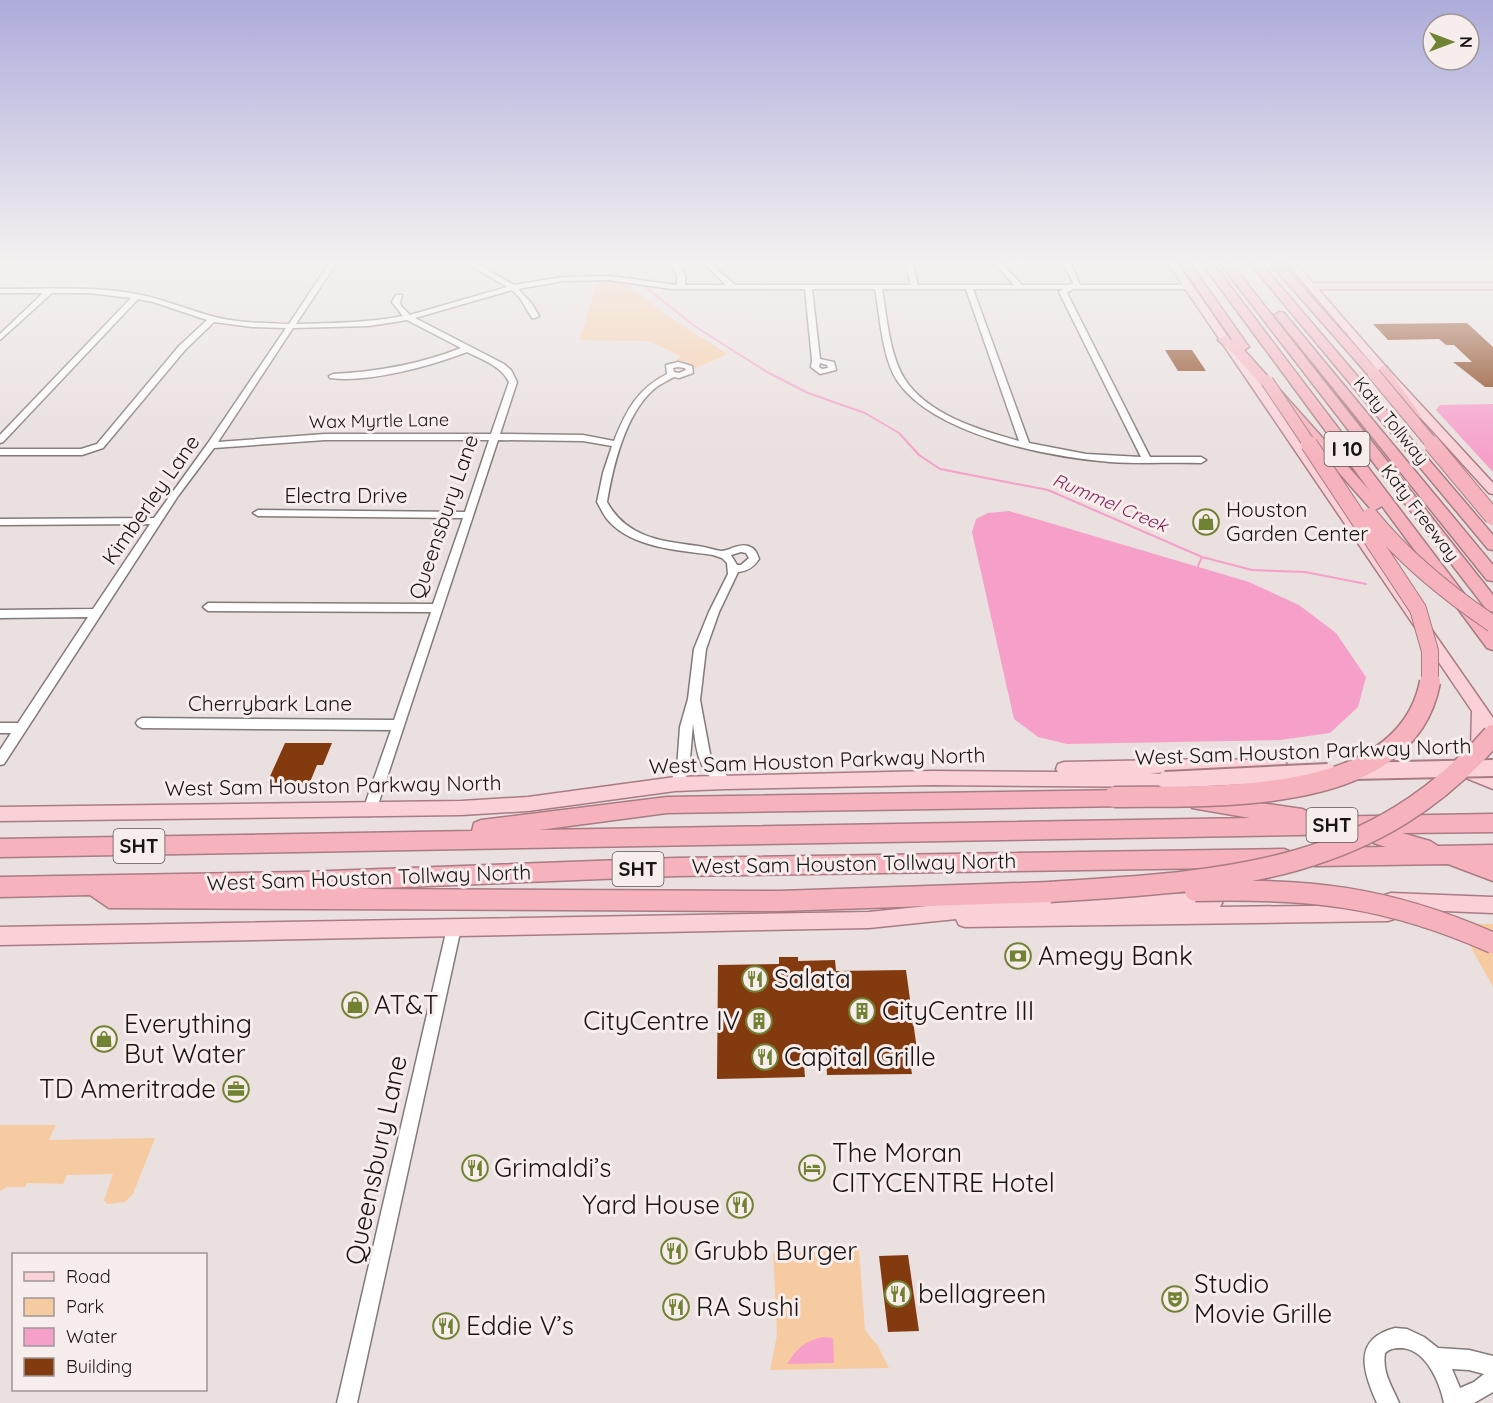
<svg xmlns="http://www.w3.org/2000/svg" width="1493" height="1403" font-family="Quicksand,sans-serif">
  <rect width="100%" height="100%" fill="#e9e0df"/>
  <path fill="#f7cba1" d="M597,280L627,284L670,318L728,354L694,369L688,363L675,362L680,356L649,341L580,340Z
    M1458,924H1493V987Z
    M0,1125H56L49,1140L155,1138L133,1194L125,1202L107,1204L104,1200L113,1174L67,1175L63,1184L27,1183L25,1187H7L0,1191Z
    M859,1250L865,1330L878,1346L889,1368L770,1370L777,1335L773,1253Z"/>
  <path fill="#f69fc8" d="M1493,404V472L1436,410L1440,405Z
    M1009,511L1249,582L1299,605L1336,633L1366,677L1358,707L1330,733L1280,740L1067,744L1038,737L1014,719L972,532L976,519L988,513Z
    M823,1337L833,1338L834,1363L787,1364C796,1349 806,1340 823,1337Z"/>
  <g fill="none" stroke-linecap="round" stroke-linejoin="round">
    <path stroke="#f69fc8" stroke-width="2" d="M614,262L693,325L767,372L808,393L865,413L899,433L919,455L940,469L1048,490L1202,557L1252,570L1305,572L1366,584
      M0,265L14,262
      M1198,566L1202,557"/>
  </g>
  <path fill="#843a0f" d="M1467,323L1493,347V387H1485L1453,362H1472L1454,345H1446L1439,339L1388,340L1373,324Z
    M1165,350H1192L1206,371H1178Z
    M285,743H332L323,765H317L308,787H292L294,783H267Z
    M779,957H798V961L835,960L836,971L906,970L917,1050H908L912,1074L827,1075L826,1053H803L805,1077L717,1079L718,965L779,964Z
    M908,1255L919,1331L888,1332L879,1256Z"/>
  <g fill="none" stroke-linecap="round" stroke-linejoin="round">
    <g stroke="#827a79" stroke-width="3">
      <path id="minor" d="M330,262H337L296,324C332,323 368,323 403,316L392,302L396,295H402L400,302L401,306L410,315L507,287L465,262H474L514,285L563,277L609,276L677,285V275L670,262H677L685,275V285H726L702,262H709L735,285H911L905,262H912L918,285H1014L993,262H1000L1022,285H1070L1073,283L1063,262H1070L1080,285H1187L1191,287L1190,289H1073L1067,293L1150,457H1201L1206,460L1201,463C1171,462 1140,464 1110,462C1048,457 935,435 898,382C882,359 880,316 875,289H812L820,359L834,362L836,370L820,374L811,367L812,360L805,289H672L609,280L563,281L518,289L532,304L539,316L535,318H532L520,298L512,290L415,318L504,364L511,370L517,382L500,434L583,435L614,441C626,411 637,389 667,374L666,365L678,362L692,366L693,373L679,378L674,377C667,381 660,384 654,389C625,414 613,466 607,502C627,538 661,541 698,546C706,547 714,550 721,551C730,551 738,543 748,546C755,548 757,553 759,559C754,567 748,571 738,572L719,612L706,649L700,700L711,759C717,768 727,773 731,782L730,786C723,788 721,787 716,782C697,767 696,747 693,724L689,770L680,788L675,789L670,788L669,784L677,769L680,727L688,699L694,649L709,612L728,574L727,563L722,558L713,555C678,550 631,548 607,519C603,514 600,507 597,502L603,473L612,446L583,441L498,440L375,814L370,816L365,814L363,810L391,730L142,728L138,726L136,723L138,720L142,718L394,720L431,612L208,611L203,607L208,603L433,604L463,518L258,516L253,513L258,510L465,512L489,440H325L214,448L178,496L4,764L0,765V750L11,733H0V723H18L88,617L0,618V610L93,609L150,524L0,525V519L154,518L208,443L286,328L252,327L214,322L185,350L103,448L82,455H0V449H81L97,444L179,346L207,320L153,302L138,299L3,442L0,443V435L131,298L89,293H52L0,340V334L43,293H0V289C45,289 93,286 137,294C162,299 186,309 211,316C236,323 263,323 289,324ZM882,289H966L1019,441C980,430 927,415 904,378C889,353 887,317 882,289ZM973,289H1063L1059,292L1141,457L1086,454L1029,443ZM407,320L461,348C420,364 378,372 333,374L329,376L330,378C370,383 430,366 467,352C483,360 501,366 509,382L491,434H325L218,442L293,328L369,326ZM820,363L827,365L828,368L822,369L819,367ZM678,367L685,368L686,370L679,373L674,372L673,368ZM741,552L746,553L749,558L741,565H737L731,555Z
        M454,921L459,923L461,928L357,1403H337L447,928L449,923Z
        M1395,1328L1407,1329L1424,1337L1438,1348L1469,1350L1493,1356V1392L1474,1403H1444C1440,1383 1427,1351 1403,1348C1395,1348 1391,1348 1385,1353C1382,1373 1392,1386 1399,1403H1377C1363,1372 1352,1339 1395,1328ZM1452,1369L1469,1370L1484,1374L1474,1382L1460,1388Z"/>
    </g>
    <g stroke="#a87c82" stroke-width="3">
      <path id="major" d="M1167,262H1176L1493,718V736L1489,735L1487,749L1478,768L1493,775V789L1461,776L1459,771L1471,749L1472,711Z
        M1286,262H1295L1313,283H1493V289H1318L1387,368L1493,483V494L1489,493L1379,372Z
        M1216,759L1280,761L1286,763L1288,768L1286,773L1280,775L1216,771L1150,773L1171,775L1173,780L1171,785L1165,787L932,785L725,789L675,791L528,811L461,815L0,821V807L461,801L528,797L675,777L932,771L1058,772L1056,769L1058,764L1064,762Z
        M1214,893L1220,895L1223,901L1220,907L1384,905L1382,901L1385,895L1391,893L1493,897V913L1395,909L1397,913L1394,919L1388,921L965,927L959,925L956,919L869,928L0,945V927L869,912L1025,896Z"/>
    </g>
    <g stroke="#a87c82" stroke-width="3">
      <path id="highway" d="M1179,262H1189L1249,347L1244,350L1370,491L1201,262H1212L1493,632V650L1487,648L1382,506L1375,510L1370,508L1233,353L1218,340L1224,336L1233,341Z
        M1219,262H1230L1493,595V612L1487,610Z
        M1249,262H1260L1493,535V550L1488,549Z
        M1269,262H1280L1377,370L1383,366L1387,367L1421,416L1419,419H1409L1380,374L1374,378L1370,377Z
        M1280,312L1284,313L1493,565V581L1487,580L1276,317L1274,315Z
        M1127,790L1134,792L1137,798L1134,804L1127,806L667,813L539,830L1250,818L1192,808L1189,802L1192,796L1199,794L1302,809L1309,812L1312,817L1493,814V832L1402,833L1430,841L1438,846L1493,845V881L1448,864L1315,866L1308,863L1305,857L1308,851L1315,848L1386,847L1355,837L1353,834L0,857V839L472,831L474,823L481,820L667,797Z
        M1284,849L1291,852L1294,858L1291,864L1284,867L676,876L357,889L779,891L1050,882L1058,885L1061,892L1058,899L1050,902L779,911L109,908L90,895L0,897V877L303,872L676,858Z"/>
    </g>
    <use href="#minor" fill="#fff" fill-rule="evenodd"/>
    <use href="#major" fill="#fad1d7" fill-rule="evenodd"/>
    <use href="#highway" fill="#f6b3bd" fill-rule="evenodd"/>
    <g stroke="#a87c82" stroke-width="20" stroke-linecap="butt">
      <path id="major-bridge" d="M1352,771L1493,768
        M1165,780L1328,772"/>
    </g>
    <g stroke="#a87c82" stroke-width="14" stroke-linecap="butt">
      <path id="highway-bridge-far2" d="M1374,374L1433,445
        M1267,381L1310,445"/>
    </g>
    <g stroke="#a87c82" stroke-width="18" stroke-linecap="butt">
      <path id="highway-bridge-far1" d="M1309,444L1418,609L1430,651V684
        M1432,444L1493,517
        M1370,516C1405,559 1447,593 1493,624"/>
    </g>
    <g stroke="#a87c82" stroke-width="23" stroke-linecap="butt">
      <path id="highway-bridge" d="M1114,797C1211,795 1406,809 1430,682
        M1195,891C1309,888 1387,896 1493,943
        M1050,892C1220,881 1374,875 1493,735"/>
    </g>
    <use href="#major-bridge" stroke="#fad1d7" stroke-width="16"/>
    <use href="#highway-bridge-far2" stroke="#f6b3bd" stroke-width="12"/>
    <use href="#highway-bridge-far1" stroke="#f6b3bd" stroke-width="16"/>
    <use href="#highway-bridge" stroke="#f6b3bd" stroke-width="20"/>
  </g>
  <linearGradient id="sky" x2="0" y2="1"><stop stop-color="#adacdb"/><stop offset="0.57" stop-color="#f5f1f1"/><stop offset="1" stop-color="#f5f1f1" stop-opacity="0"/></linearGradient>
  <rect width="1493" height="459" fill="url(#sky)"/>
  <defs>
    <g id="shop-ring" transform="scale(1.35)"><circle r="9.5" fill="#f7edec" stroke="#718332" stroke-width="1.5"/><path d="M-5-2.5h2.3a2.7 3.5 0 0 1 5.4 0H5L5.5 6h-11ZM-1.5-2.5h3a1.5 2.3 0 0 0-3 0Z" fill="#718332"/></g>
    <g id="bank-ring" transform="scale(1.35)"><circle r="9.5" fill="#f7edec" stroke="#718332" stroke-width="1.5"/><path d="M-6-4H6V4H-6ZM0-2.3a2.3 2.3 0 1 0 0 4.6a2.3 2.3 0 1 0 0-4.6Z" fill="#718332"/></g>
    <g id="restaurant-ring" transform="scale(1.35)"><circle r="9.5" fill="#f7edec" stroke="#718332" stroke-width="1.5"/><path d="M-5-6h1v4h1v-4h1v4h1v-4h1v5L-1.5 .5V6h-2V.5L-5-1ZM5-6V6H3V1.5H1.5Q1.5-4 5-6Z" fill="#718332"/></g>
    <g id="building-ring" transform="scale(1.35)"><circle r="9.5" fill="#f7edec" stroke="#718332" stroke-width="1.5"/><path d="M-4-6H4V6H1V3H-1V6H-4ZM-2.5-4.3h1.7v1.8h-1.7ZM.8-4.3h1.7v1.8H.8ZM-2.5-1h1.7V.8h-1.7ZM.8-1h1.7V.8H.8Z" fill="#718332"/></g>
    <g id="office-ring" transform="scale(1.35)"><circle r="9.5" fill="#f7edec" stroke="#718332" stroke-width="1.5"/><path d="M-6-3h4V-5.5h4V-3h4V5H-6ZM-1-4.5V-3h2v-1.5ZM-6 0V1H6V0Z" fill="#718332"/></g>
    <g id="hotel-ring" transform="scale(1.35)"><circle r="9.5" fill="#f7edec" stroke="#718332" stroke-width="1.5"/><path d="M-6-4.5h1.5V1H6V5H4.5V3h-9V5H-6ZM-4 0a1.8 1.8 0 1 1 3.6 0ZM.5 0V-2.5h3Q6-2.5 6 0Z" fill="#718332"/></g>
    <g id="theatre-ring" transform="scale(1.35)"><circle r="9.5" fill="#f7edec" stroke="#718332" stroke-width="1.5"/><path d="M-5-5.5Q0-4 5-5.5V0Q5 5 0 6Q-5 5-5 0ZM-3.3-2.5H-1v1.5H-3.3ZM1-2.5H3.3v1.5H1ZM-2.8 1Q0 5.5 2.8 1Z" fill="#718332"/></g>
  </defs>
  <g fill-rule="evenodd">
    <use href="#shop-ring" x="1206" y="522"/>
    <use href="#bank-ring" x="1018" y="956"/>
    <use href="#restaurant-ring" x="755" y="979"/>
    <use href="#shop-ring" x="355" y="1005"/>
    <use href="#building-ring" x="862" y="1011"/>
    <use href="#building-ring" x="759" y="1021"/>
    <use href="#shop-ring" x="104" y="1039"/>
    <use href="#restaurant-ring" x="765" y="1057"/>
    <use href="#office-ring" x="236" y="1089"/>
    <use href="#restaurant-ring" x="475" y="1168"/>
    <use href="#hotel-ring" x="812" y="1168"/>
    <use href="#restaurant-ring" x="740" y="1205"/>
    <use href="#restaurant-ring" x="674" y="1251"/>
    <use href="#restaurant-ring" x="898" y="1294"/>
    <use href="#theatre-ring" x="1175" y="1299"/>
    <use href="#restaurant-ring" x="676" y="1307"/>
    <use href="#restaurant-ring" x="446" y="1326"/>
  </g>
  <g text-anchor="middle" stroke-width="6" stroke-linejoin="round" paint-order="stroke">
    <g font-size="18" fill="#181515" stroke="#f7edec">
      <text transform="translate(379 421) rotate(-1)" y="6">Wax Myrtle Lane</text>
      <text transform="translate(1391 421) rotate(51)" y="6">Katy Tollway</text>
      <text transform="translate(1420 513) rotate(53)" y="6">Katy Freeway</text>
    </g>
    <g font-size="18" font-style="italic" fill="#7e1b54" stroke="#f7edec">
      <text transform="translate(1110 503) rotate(23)" y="6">Rummel Creek</text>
    </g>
    <g fill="#f7edec" stroke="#5b5656" stroke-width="1.5">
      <rect x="1324.5" y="432" width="45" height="34" rx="4.5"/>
      <rect x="1306.5" y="808" width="51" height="34" rx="4.5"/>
      <rect x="113.5" y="829" width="51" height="34" rx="4.5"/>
      <rect x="612.5" y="852" width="51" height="34" rx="4.5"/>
    </g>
    <g font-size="20" font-weight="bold" fill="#181515">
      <text x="1347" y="456">I 10</text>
      <text x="1332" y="832">SHT</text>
      <text x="139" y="853">SHT</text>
      <text x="638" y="876">SHT</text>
    </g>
    <g font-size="21" fill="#181515" stroke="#f7edec">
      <text x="346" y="503">Electra Drive</text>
      <text transform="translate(151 500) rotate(-55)" y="7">Kimberley Lane</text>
      <text transform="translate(444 517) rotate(-71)" y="7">Queensbury Lane</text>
      <text x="270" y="711">Cherrybark Lane</text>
      <text transform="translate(1303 752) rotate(-2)" y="7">West Sam Houston Parkway North</text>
      <text transform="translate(817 761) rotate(-2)" y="7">West Sam Houston Parkway North</text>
      <text transform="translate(333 786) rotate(-1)" y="7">West Sam Houston Parkway North</text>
      <text transform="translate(854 864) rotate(-1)" y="7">West Sam Houston Tollway North</text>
      <text transform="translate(369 878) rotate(-2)" y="7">West Sam Houston Tollway North</text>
    </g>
    <g font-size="21" fill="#181515" stroke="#f7edec" text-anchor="start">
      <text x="1226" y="517">Houston<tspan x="1226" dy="24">Garden Center</tspan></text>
    </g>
    <g font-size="26" fill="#181515" stroke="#f7edec" text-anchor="start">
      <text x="1038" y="965">Amegy Bank</text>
      <text x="774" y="988">Salata</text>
      <text x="374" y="1014">AT&amp;T</text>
      <text x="882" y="1020">CityCentre III</text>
      <text x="740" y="1030" text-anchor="end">CityCentre IV</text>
      <text x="124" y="1033">Everything<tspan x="124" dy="30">But Water</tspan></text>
      <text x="784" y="1066">Capital Grille</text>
      <text x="216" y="1098" text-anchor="end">TD Ameritrade</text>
      <text x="832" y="1162">The Moran<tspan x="832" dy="30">CITYCENTRE Hotel</tspan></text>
      <text x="494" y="1177">Grimaldi’s</text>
      <text x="720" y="1214" text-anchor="end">Yard House</text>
      <text x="694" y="1260">Grubb Burger</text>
      <text x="1194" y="1293">Studio<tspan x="1194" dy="30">Movie Grille</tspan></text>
      <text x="918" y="1303">bellagreen</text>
      <text x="696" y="1316">RA Sushi</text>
      <text x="466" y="1335">Eddie V’s</text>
    </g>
    <g font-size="26" fill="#181515" stroke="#f7edec">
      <text transform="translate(376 1160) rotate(-78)" y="9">Queensbury Lane</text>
    </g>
  </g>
  <rect x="12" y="1253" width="195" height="138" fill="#f7edec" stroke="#9e9796" stroke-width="1.5"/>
  <rect x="24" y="1272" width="30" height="9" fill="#fad1d7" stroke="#9e9796" stroke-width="1.5"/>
  <text x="66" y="1283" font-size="18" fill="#181515">Road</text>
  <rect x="24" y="1298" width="30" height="18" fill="#f7cba1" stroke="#9e9796" stroke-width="1.5"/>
  <text x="66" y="1313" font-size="18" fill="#181515">Park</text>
  <rect x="24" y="1328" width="30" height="18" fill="#f69fc8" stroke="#9e9796" stroke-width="1.5"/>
  <text x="66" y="1343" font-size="18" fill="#181515">Water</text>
  <rect x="24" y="1358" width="30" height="18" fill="#843a0f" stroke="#9e9796" stroke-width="1.5"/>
  <text x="66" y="1373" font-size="18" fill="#181515">Building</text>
  <g transform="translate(1451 42) rotate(90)"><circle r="28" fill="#f7edec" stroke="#9e9796" stroke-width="1.5"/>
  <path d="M0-4.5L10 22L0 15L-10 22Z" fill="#718332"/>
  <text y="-9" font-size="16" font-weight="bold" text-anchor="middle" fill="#181515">N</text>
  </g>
</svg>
